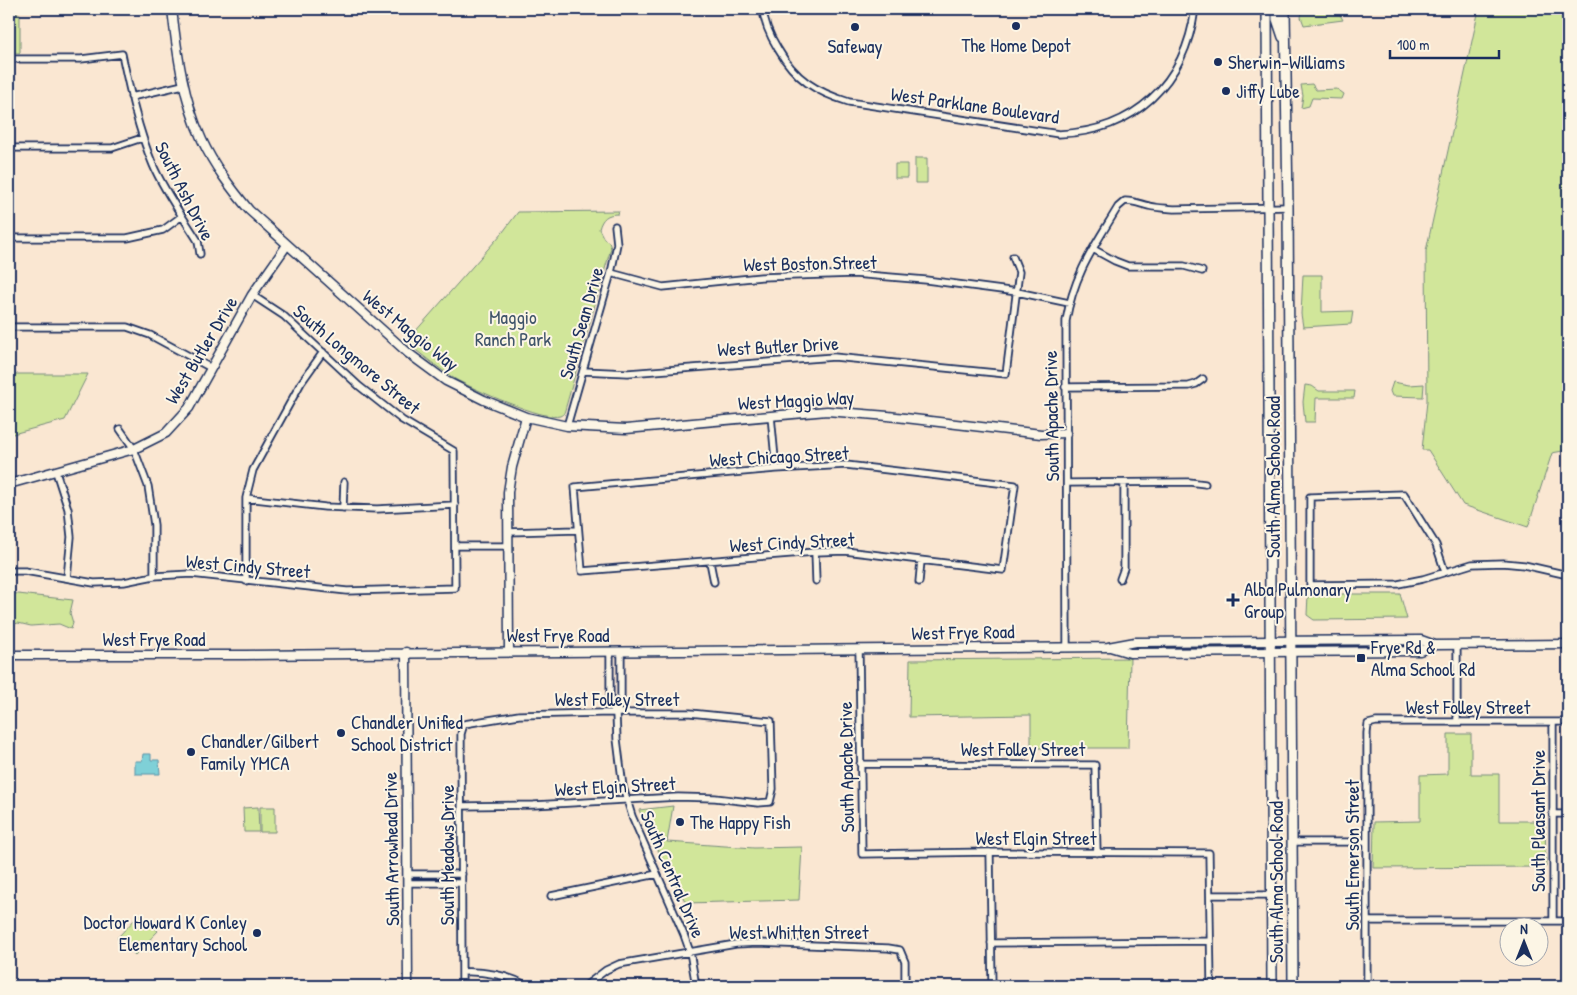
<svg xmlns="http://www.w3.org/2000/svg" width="1577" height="995" font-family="'Patrick Hand',sans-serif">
  <rect width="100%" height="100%" fill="#fae7d2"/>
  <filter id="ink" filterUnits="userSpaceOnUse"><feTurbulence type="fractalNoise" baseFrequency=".02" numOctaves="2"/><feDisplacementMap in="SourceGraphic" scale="10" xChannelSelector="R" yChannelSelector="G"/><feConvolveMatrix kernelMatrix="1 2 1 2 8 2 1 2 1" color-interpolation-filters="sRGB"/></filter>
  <g filter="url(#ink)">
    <path fill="#d1e69a" stroke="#768a7c" d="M1303,9H1337L1343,20L1304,25L1301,17Z
      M1479,9H1568V450L1552,453L1528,527L1463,505L1428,450H1422L1427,401L1426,251Z
      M9,13L20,14V53H9Z
      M1312,84L1316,90L1337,89L1344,94L1342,99L1312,98L1309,106L1301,108L1303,96L1301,85Z
      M915,158H927V183H915Z
      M895,164H907V178H895Z
      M619,211L618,214C607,214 602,218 599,229L604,239L609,242L611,248L565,410C564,413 564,414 560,416C545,421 471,388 455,379C438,368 422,355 406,342L503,232L518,212Z
      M1303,275H1322V312L1353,311L1351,324L1303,327L1301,314Z
      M9,374H88L65,420L9,435Z
      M1393,382L1409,385L1424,384L1423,397L1392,396L1390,391Z
      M1305,385L1312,386L1319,391H1355L1354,398H1316L1315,422H1305L1303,402Z
      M9,593L73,600L70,613L73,623L71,629L59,624L31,626L18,623L9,626Z
      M1308,594H1400L1407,619L1314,620L1307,615Z
      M1130,658L1128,748H1031V715L909,717L910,660Z
      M1448,734H1471V774H1499V821H1545L1546,867L1373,868L1374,822L1420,821V775L1448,774Z
      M673,806L667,842L754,848L802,847L799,900L686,903L651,837L639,810Z
      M258,807L259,832H244L243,808Z
      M260,807H275V832H260Z
      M140,914L158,931L135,955L117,938Z"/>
    <path fill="#7fd0d7" stroke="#5790a7" d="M143,754H151V760H159L160,774H135V761H142Z"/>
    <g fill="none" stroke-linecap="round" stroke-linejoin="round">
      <g stroke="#1b2f5e" stroke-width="9">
        <path id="minor" d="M763,9C764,24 770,36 778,49C795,79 816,92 849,102L1059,134C1135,131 1185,83 1195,9
          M9,59H81L122,54C130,92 138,129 153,165C164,191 183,217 198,241L200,254
          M131,97L183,85
          M9,148H112L142,138
          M9,238H127L163,230L182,216
          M1093,249L1115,261L1128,266H1184L1202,271
          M611,273L663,287L761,277L854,274L926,280L1017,292L1069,303
          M9,327H127L150,335L211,368
          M583,371L628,373L834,357L1006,374L1019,272L1013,257
          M1065,387L1189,386L1196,384L1203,379
          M771,416L776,469
          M567,426L611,273L617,244L615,226
          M120,429L134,449L148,486L154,525V576
          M846,465L1015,485L1003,570L845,551L815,552L582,571L575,487L776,469Z
          M56,472L68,509L71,537L67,578
          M1067,483L1189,482L1205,484
          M246,498L325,507L377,509L455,505
          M343,508L344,482
          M508,532L577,530
          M455,546H507
          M815,552L816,581
          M710,562L714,582
          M9,571H25L94,583L124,582L154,576L191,574L347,591L455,588L454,451L402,420L359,386L284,316L252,295
          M1445,572L1436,545L1404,494L1310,497V585L1398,584L1423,579L1472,564L1503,563L1524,565L1568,575
          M1120,579L1124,568V483
          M246,581V498L253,470L301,383L323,352
          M919,582L921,561
          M1457,645V722
          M1067,647L1066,321C1074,274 1094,247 1118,207L1125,201C1135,201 1140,204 1149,206C1157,208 1165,208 1174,209L1288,207
          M859,649L862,854L990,852L1209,853L1211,986
          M610,651V702L616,713L617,739L623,787L632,816L684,935L690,952L696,986
          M616,713L621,702V651
          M1553,722V921
          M860,764L1095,765L1097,853
          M462,806L534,805L678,797L715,798L758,803L770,802L773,789L771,721L690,713H601L519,715L464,724L461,734L462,986
          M1553,814H1568
          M1292,842H1367
          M990,852L992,986
          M408,874H462
          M408,883H462
          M1211,895H1271
          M551,896L657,874
          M1367,921H1568
          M991,943L1210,941
          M462,972C481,971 511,975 526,986
          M585,986L606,970L619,964L736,944L758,943L888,948L900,950L905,962V986
          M1367,986V733L1368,724L1376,722H1568"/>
      </g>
      <g stroke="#1b2f5e" stroke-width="11">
        <path id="tertiary" d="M172,9C177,53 183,99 202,140C214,166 231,188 249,210L408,353L446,381L484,400L526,417L567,426L626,429L827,411L888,416L1041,434L1066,433
          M9,484L134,449L166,433L189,408L252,295L287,245
          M1110,647L1130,653L1420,651L1435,645L1568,644
          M509,651L508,492L512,467L526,417
          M406,652L408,986
          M9,655H246L1108,647L1135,642L1421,640L1435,645"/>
      </g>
      <g stroke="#1b2f5e" stroke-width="12">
        <path id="secondary" d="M1267,9L1272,986
          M1277,9V19L1283,37
          M1285,9L1288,207L1293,986"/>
      </g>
      <use href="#minor" stroke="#fcf5e5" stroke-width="5.5"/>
      <use href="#tertiary" stroke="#fcf5e5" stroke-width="8"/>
      <use href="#secondary" stroke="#fcf5e5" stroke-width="9"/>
    </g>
  </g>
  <g fill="#1b2f5e" stroke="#fcf5e5" stroke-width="2">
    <circle cx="1016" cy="26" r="5"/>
    <circle cx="855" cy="27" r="5"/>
    <circle cx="1218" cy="62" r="5"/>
    <circle cx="1226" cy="91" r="5"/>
    <path d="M1230.5 592.5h5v5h5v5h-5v5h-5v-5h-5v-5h5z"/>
    <rect x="1356" y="653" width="10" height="10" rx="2.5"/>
    <circle cx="341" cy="733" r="5"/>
    <circle cx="191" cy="752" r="5"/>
    <circle cx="680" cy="822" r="5"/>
    <circle cx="257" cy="933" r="5"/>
  </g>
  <g text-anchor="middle" stroke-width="4" stroke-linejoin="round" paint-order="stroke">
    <g font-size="19" fill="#1b2f5e" stroke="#fcf5e5" text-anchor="start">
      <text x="1016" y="52" text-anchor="middle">The Home Depot</text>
      <text x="855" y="53" text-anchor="middle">Safeway</text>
      <text x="1228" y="69">Sherwin-Williams</text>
      <text x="1236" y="98">Jiffy Lube</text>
      <text x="1244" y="596">Alba Pulmonary<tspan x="1244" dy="22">Group</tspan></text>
      <text x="1371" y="654">Frye Rd &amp;<tspan x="1371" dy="22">Alma School Rd</tspan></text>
      <text x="351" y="729">Chandler Unified<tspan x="351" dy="22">School District</tspan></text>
      <text x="201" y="748">Chandler/Gilbert<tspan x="201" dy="22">Family YMCA</tspan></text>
      <text x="690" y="829">The Happy Fish</text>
      <text x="247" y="929" text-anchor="end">Doctor Howard K Conley<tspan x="247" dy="22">Elementary School</tspan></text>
    </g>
    <g font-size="19" fill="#1b2f5e" stroke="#fcf5e5">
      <text transform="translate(975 105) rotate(8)" y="7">West Parklane Boulevard</text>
      <text transform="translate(185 191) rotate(63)" y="7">South Ash Drive</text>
      <text transform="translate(810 263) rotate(-1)" y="7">West Boston Street</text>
      <text transform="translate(581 323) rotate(-74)" y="7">South Sean Drive</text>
      <text transform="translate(411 330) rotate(39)" y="7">West Maggio Way</text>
      <text transform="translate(778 346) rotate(-3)" y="7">West Butler Drive</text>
      <text transform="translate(201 350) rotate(-59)" y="7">West Butler Drive</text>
      <text transform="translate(357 359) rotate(40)" y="7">South Longmore Street</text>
      <text transform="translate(796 400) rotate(-3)" y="7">West Maggio Way</text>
      <text transform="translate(1051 416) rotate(-91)" y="7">South Apache Drive</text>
      <text transform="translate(779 456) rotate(-3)" y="7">West Chicago Street</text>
      <text transform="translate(1273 477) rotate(-90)" y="7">South Alma School Road</text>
      <text transform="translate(792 542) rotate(-3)" y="7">West Cindy Street</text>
      <text transform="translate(248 566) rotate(5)" y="7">West Cindy Street</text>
      <text transform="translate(963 632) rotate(-1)" y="7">West Frye Road</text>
      <text x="558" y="642">West Frye Road</text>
      <text x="154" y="646">West Frye Road</text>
      <text x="617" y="706">West Folley Street</text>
      <text x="1468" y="714">West Folley Street</text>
      <text x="1023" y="756">West Folley Street</text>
      <text transform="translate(846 767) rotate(-91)" y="7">South Apache Drive</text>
      <text transform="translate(615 786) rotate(-3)" y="7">West Elgin Street</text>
      <text transform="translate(1538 821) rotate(-90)" y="7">South Pleasant Drive</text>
      <text x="1036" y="845">West Elgin Street</text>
      <text transform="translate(391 849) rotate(-91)" y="7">South Arrowhead Drive</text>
      <text transform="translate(447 855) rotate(-90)" y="7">South Meadows Drive</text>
      <text transform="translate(1352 855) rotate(-90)" y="7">South Emerson Street</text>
      <text transform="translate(673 874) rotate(67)" y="7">South Central Drive</text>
      <text transform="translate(1276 882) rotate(-90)" y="7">South Alma School Road</text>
      <text x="799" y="939">West Whitten Street</text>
    </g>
    <g font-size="19" fill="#3f546a" stroke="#fcf5e5">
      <text x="513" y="324">Maggio<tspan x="513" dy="22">Ranch Park</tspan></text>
    </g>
  </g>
  <rect width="1577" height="995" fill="none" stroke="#fcf5e5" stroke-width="30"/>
  <rect x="15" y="15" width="1547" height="965" fill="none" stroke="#1b2f5e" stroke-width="2" filter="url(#ink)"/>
  <g transform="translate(1524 942)"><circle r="24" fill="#fcf5e5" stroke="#a2a6af"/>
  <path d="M0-4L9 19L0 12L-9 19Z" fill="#1b2f5e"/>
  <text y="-8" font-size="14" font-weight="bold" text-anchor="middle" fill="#1b2f5e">N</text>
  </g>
  <path d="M1390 50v8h109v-8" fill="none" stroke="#1b2f5e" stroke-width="2.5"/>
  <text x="1397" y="50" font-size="15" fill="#1b2f5e" stroke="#fcf5e5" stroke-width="4" paint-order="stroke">100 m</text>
</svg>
